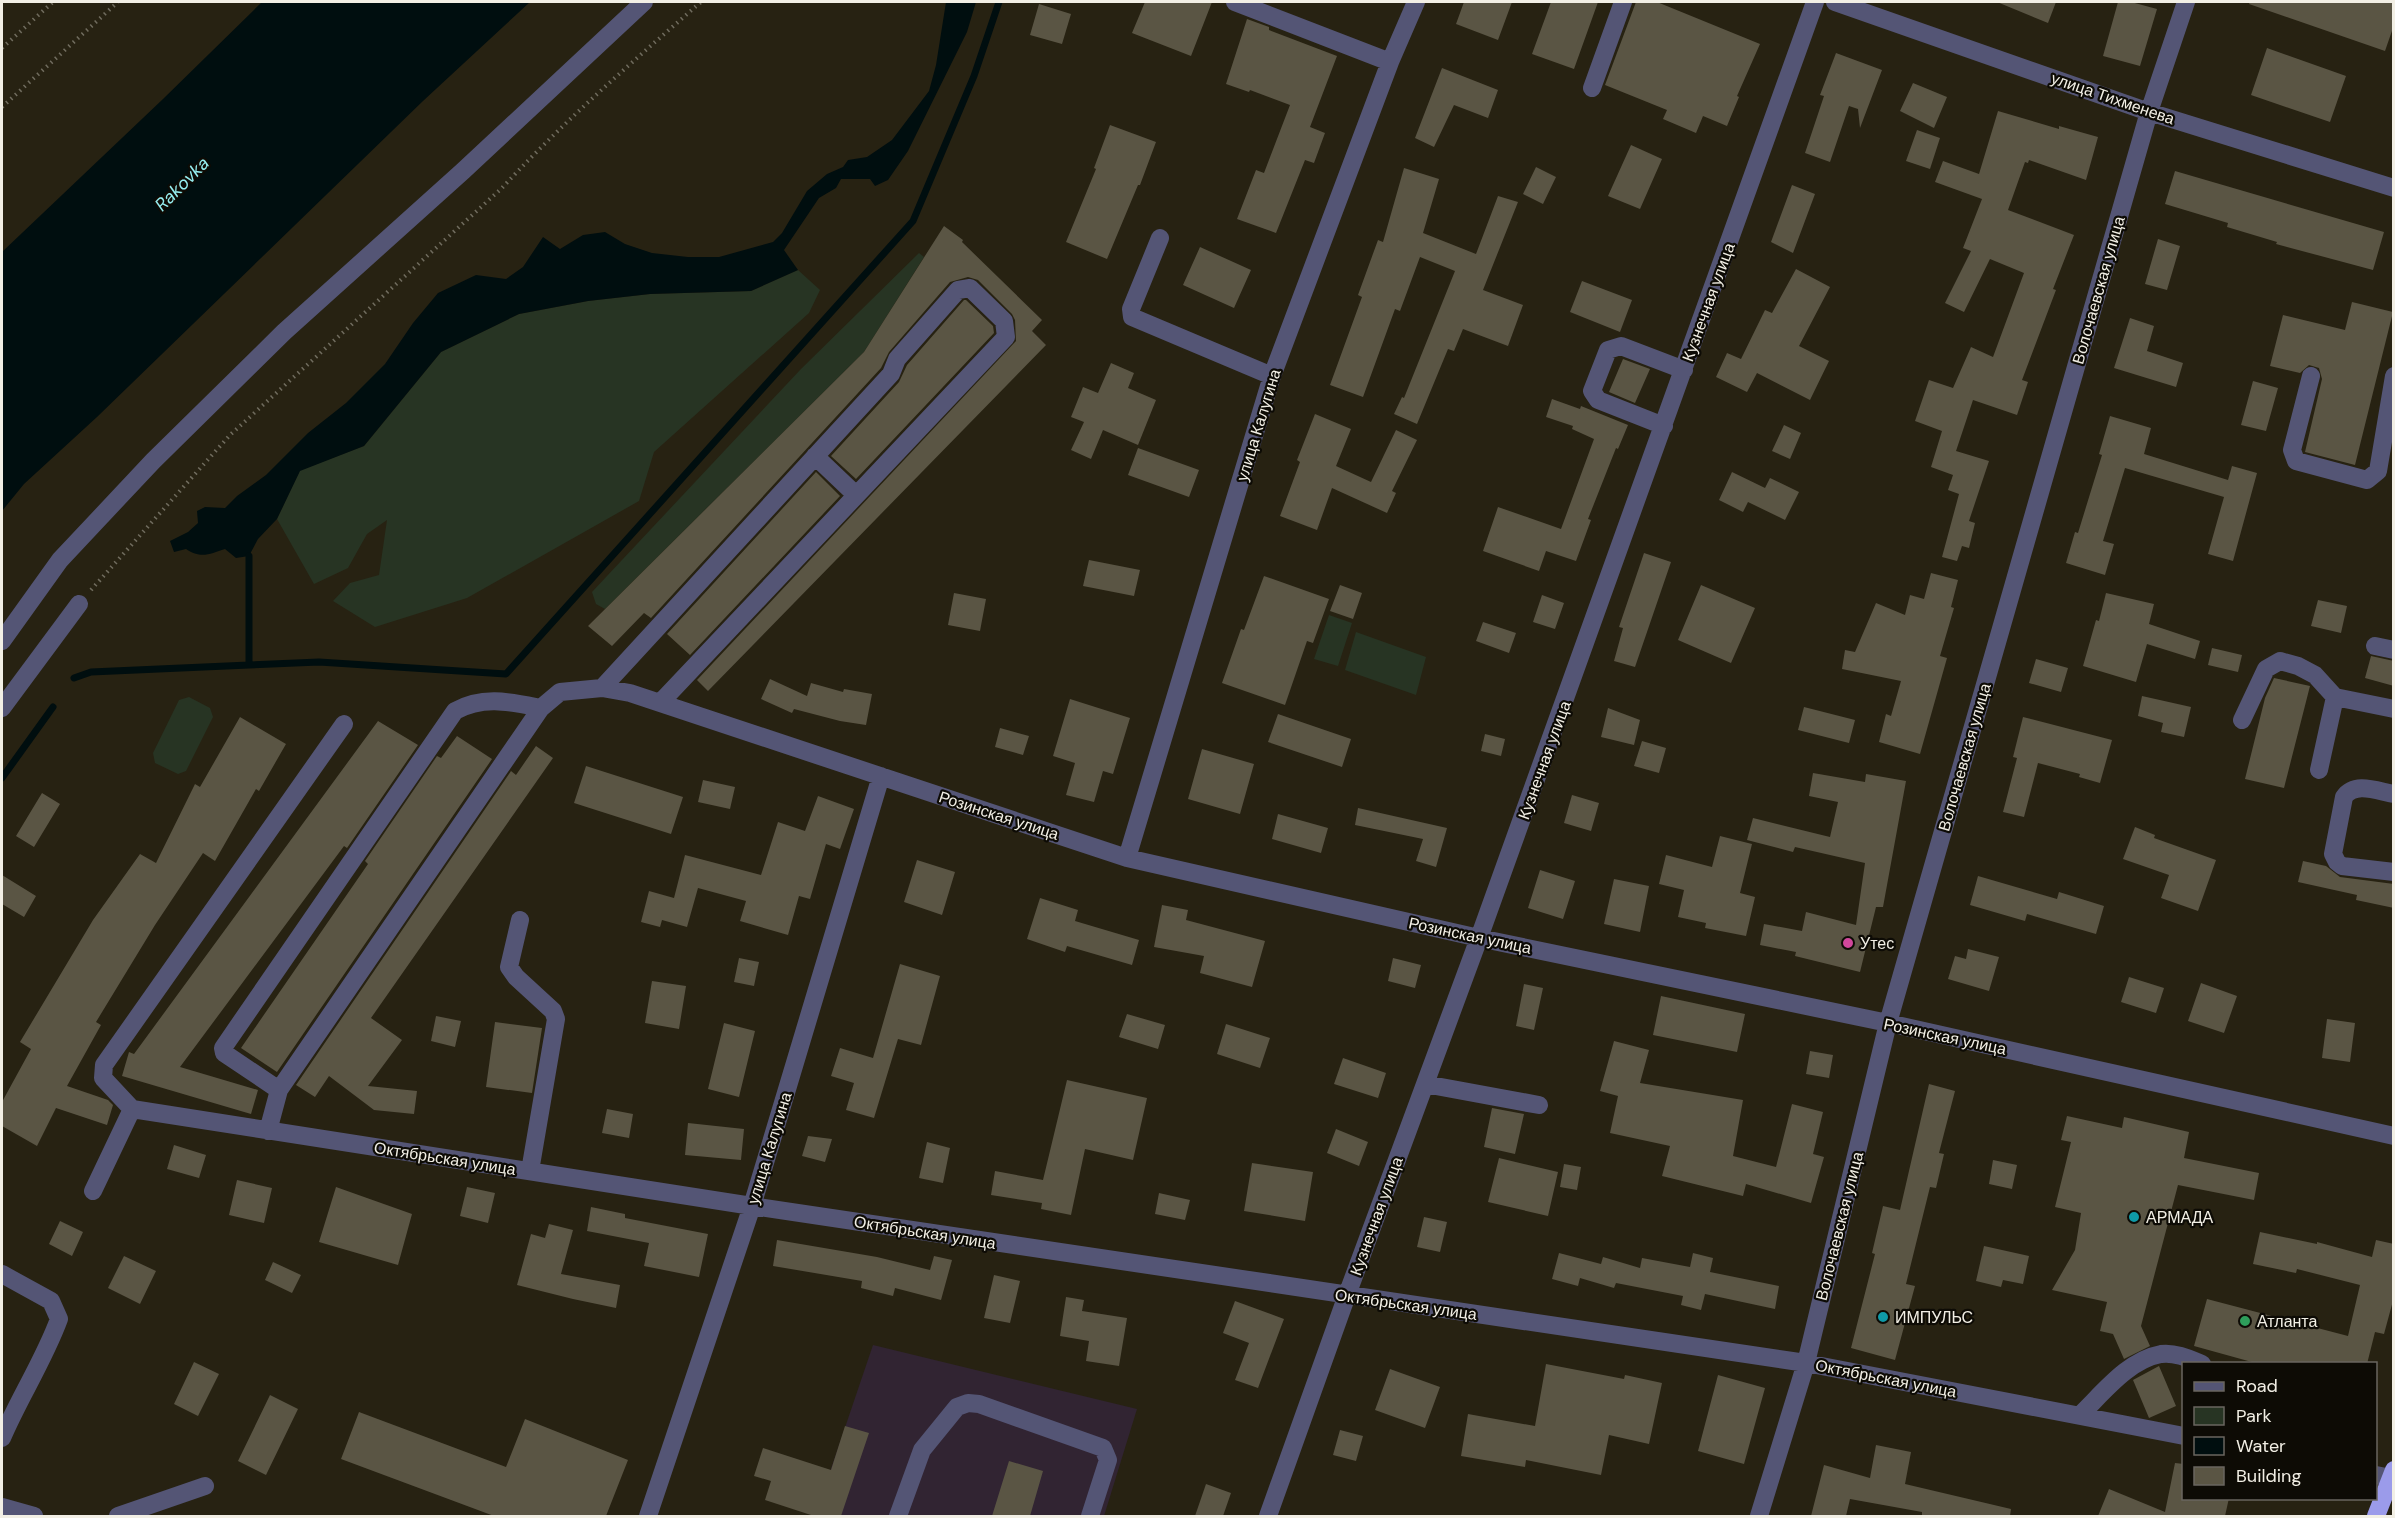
<svg xmlns="http://www.w3.org/2000/svg" width="2395" height="1518" font-family="'DM Sans',sans-serif">
  <rect width="100%" height="100%" fill="#272212"/>
  <path fill="#312432" d="M873,1345L1137,1409L1104,1516H815Z"/>
  <path fill="#273423" d="M919,253L924,257L864,352L605,609L596,604L592,592L801,369Z
    M798,270L820,290L809,313L654,452L639,501L467,598L375,627L333,601L350,583L379,575L387,520L367,534L348,568L314,584L277,519L300,470L364,446L441,352L519,314L588,301L650,294L751,291Z
    M1329,615L1352,623L1338,666L1314,659Z
    M1356,632L1426,657L1416,695L1345,670Z
    M189,697L210,708L213,717L186,771L178,774L155,763L153,753L179,700Z"/>
  <path fill="#000e0f" d="M262,2H530L423,101L97,417L24,484L2,511V252L163,99Z
    M946,2H976L967,32L908,151L888,180L875,186L870,179H841L836,188L819,198L784,250L798,270L751,291L650,294L588,301L519,314L441,352L364,446L300,471L277,519L258,539L249,556L236,558L225,549C210,554 201,559 186,549L174,552L170,541L188,532L198,523L197,511L205,507L225,508L237,496L266,475L308,433L346,403L385,364L413,323L438,293L476,275L506,279L523,267L543,237L560,249L583,235L605,232L625,244L652,253L688,257H719L773,242L782,233L807,191L827,174L843,167L848,160L867,157L892,140L929,91L936,65Z"/>
  <g fill="none" stroke-linecap="round" stroke-linejoin="round">
    <path stroke="#000e0f" stroke-width="7" d="M249,556V665L319,662L506,674L913,221L974,76L999,2
      M74,678L91,672L249,665
      M2,778L53,707"/>
  </g>
  <path fill="#5a5544" d="M1145,2H1212L1191,56L1132,33Z
    M1464,2H1512L1498,40L1456,24Z
    M1551,2H1598L1574,69L1532,54Z
    M1636,2H1657L1760,44L1737,96L1739,97L1727,126L1703,116L1696,133L1663,119L1667,110L1605,85Z
    M1997,2H2056L2048,23Z
    M2118,2H2131L2157,9L2140,66L2103,56Z
    M2250,2H2394V25L2385,51L2249,4Z
    M1039,4L1071,14L1062,44L1030,35Z
    M1247,19L1269,27V30L1337,56L1310,127L1325,133L1314,163L1305,160L1276,233L1237,219L1256,170L1264,173L1290,105L1250,90L1249,92L1226,84Z
    M2267,48L2346,76L2330,122L2251,95Z
    M1836,53L1882,70L1860,128L1858,109L1849,106L1830,162L1805,153L1824,96L1820,95Z
    M1442,68L1498,90L1488,118L1454,105L1434,147L1415,138Z
    M1913,83L1947,97L1934,128L1900,111Z
    M1998,111L2059,129V126L2098,137L2086,180L2029,160L2028,163L2025,162L2008,210L2074,235L2053,289L2056,290L2022,380L2028,382L2017,415L1973,400L1956,451L1989,461L1969,521L1975,523L1969,548L1962,546L1957,561L1942,557L1959,494L1948,490L1953,475L1931,467L1942,431L1915,421L1929,380L1953,388L1971,347L1993,357L2024,273L1990,259L1964,312L1945,303L1971,251L1963,248L1982,199L1935,182L1943,161L1979,174Z
    M1110,125L1156,142L1140,185H1138L1107,259L1066,242L1096,169L1094,168Z
    M1917,130L1940,138L1930,169L1906,161Z
    M1631,145L1662,159L1640,209L1608,196Z
    M1536,167L1556,177L1543,204L1523,194Z
    M1404,168L1439,179L1423,233L1476,254L1498,196L1518,202L1483,290L1523,305L1508,346L1463,329L1454,351L1448,349L1417,424L1394,414L1402,397L1404,398L1455,271L1420,257L1400,311L1395,309L1363,397L1330,385L1362,297L1358,295L1378,240L1383,242Z
    M2175,171L2384,232L2373,270L2276,244L2277,242L2227,227L2228,223L2165,204Z
    M1792,185L1815,194L1793,253L1771,242Z
    M944,226L963,240L962,242L1042,320L1032,331L1046,345L708,691L697,680L1016,341L1015,320L1012,314L978,280L968,277L950,282L889,352L881,368L651,618L644,613L612,646L588,626L864,352Z
    M2158,239L2180,246L2167,290L2145,284Z
    M1200,247L1251,270L1234,308L1183,285Z
    M1796,269L1830,287L1799,346L1829,361L1810,400L1757,373L1747,392L1716,377L1727,353L1741,359L1765,310L1772,313Z
    M1582,281L1632,300L1620,332L1570,312Z
    M964,300H966L993,326L994,333L856,479L831,456L899,382L907,365Z
    M2352,302L2393,312L2355,465L2305,452L2322,379L2319,368L2309,365L2300,373L2270,366L2283,315L2345,330Z
    M2130,318L2154,326L2147,351L2183,363L2176,387L2114,368Z
    M1623,359L1650,369L1635,403L1609,392Z
    M1111,363L1134,373L1128,388L1156,400L1138,445L1103,430L1091,459L1071,450L1084,422L1071,417L1083,387L1098,393Z
    M2253,381L2278,388L2266,431L2241,425Z
    M1552,399L1580,409L1581,406L1628,425L1618,449L1616,448L1588,519L1591,520L1576,561L1546,551L1539,571L1483,551L1498,507L1561,529L1594,439L1572,429L1573,426L1546,417Z
    M1315,414L1351,429L1336,466L1371,482L1396,430L1417,440L1392,491L1396,493L1387,513L1332,488L1317,530L1280,516L1300,462L1297,460Z
    M2110,416L2151,428L2144,454L2228,480L2232,466L2257,473L2233,561L2208,554L2224,497L2125,468L2103,541L2114,544L2105,575L2066,563L2075,532L2078,533L2102,455L2099,454Z
    M1784,425L1801,433L1790,459L1772,451Z
    M1138,448L1199,470L1189,497L1128,475Z
    M816,472L840,496L690,655L667,634Z
    M1732,472L1765,488L1770,478L1799,492L1785,520L1748,502L1743,512L1719,500Z
    M1644,553L1671,562L1635,667L1614,661L1623,628L1619,627Z
    M1089,560L1140,570L1134,596L1083,586Z
    M1931,573L1958,580L1951,607L1954,608L1940,656L1947,658L1920,754L1879,742L1886,714L1891,716L1901,681L1842,669L1845,650L1855,652L1876,603L1905,615L1910,595L1924,599Z
    M1264,576L1329,599L1313,643L1307,641L1285,705L1222,683L1241,629L1244,630Z
    M1340,585L1362,593L1353,619L1330,611Z
    M1701,585L1755,608L1731,663L1678,640Z
    M954,593L986,599L980,631L948,625Z
    M2106,593L2154,604L2149,624L2200,641L2195,659L2147,644L2136,682L2083,666L2096,620L2099,621Z
    M1542,595L1564,603L1555,629L1533,622Z
    M2318,600L2347,606L2341,633L2311,626Z
    M1483,622L1516,633L1509,653L1476,641Z
    M2212,648L2242,655L2238,672L2208,665Z
    M2371,656L2394,661V686L2365,678Z
    M2036,659L2068,668L2061,692L2029,683Z
    M2274,678L2310,686L2284,788L2245,779L2265,698Z
    M770,679L807,696L811,683L843,692L844,689L872,694L866,725L840,721L794,709L792,713L761,699Z
    M2142,696L2191,707L2184,737L2161,732L2163,723L2138,716Z
    M1070,699L1130,718L1113,774L1103,771L1094,802L1066,795L1075,763L1053,756Z
    M1804,707L1855,720L1849,743L1798,730Z
    M1608,708L1640,720L1634,745L1601,737Z
    M1278,714L1351,739L1342,767L1268,742Z
    M240,717L286,744L259,791L256,789L215,861L203,853L155,925L96,1022L101,1025L67,1086L108,1100L113,1105L107,1125L56,1108L37,1146L2,1126V1102L31,1049L20,1042L93,920L140,854L156,863L195,784L200,787Z
    M2023,717L2112,740L2100,783L2079,777L2080,774L2038,763L2024,817L2003,812L2017,758L2013,757Z
    M378,721L418,745L347,848L344,846L180,1067L258,1090L251,1114L122,1076L129,1052L134,1054Z
    M1000,728L1029,736L1023,755L995,747Z
    M1485,734L1505,739L1501,756L1481,751Z
    M457,736L492,759L277,1072L241,1048L368,864L365,861L437,756L441,758Z
    M1642,741L1666,748L1659,773L1634,766Z
    M536,746L553,758L371,1018L402,1040L368,1086L417,1091L414,1114L374,1110L329,1076L315,1097L296,1085L511,771L516,775Z
    M1202,749L1254,764L1240,814L1188,799Z
    M586,766L683,797L671,834L574,803Z
    M1813,773L1865,782L1866,774L1906,781L1883,907H1876L1860,972L1795,956L1796,952L1760,945L1764,924L1802,931L1806,912L1856,925L1865,863L1795,847L1793,852L1747,840L1753,818L1830,837L1838,802L1809,796Z
    M703,780L735,787L730,809L698,802Z
    M42,793L60,804L34,847L16,836Z
    M1572,795L1599,803L1591,831L1564,823Z
    M818,796L854,809L840,849L826,844L810,899L799,896L788,935L740,921L746,901L698,888L687,927L662,920L660,927L641,922L649,891L674,898L685,855L761,875L778,822L805,831Z
    M1358,808L1447,828L1436,867L1416,861L1423,839L1355,825Z
    M1278,814L1328,828L1321,853L1272,839Z
    M2135,827L2155,835L2154,838L2216,860L2198,911L2161,898L2169,875L2123,859Z
    M1720,836L1752,844L1740,893L1755,897L1746,936L1705,928L1706,923L1678,917L1684,890L1659,884L1666,855L1712,867Z
    M917,860L955,872L942,915L904,902Z
    M2303,861L2326,866L2340,877L2394,884V908L2356,900L2357,895L2298,882Z
    M1540,870L1575,881L1563,919L1528,908Z
    M2,875L36,896L24,917L2,904Z
    M1978,876L2057,899L2059,892L2104,906L2096,934L2027,914L2025,921L1970,905Z
    M1614,879L1649,886L1640,932L1604,924Z
    M1040,898L1078,910L1075,921L1139,940L1132,965L1067,946L1065,952L1027,939Z
    M1162,905L1188,910L1186,920L1265,941L1252,987L1200,973L1204,956L1154,947Z
    M1968,949L1999,957L1989,991L1948,979L1955,956L1966,959Z
    M739,958L759,962L754,986L734,982Z
    M1393,958L1421,965L1415,988L1388,981Z
    M900,964L940,976L921,1045L898,1039L874,1118L846,1110L854,1083L831,1076L840,1048L873,1058Z
    M2129,977L2164,988L2156,1013L2121,1002Z
    M652,981L686,986L679,1029L645,1023Z
    M2201,983L2237,996L2224,1033L2188,1021Z
    M1524,984L1543,988L1534,1030L1516,1026Z
    M1661,996L1745,1014L1737,1052L1653,1035Z
    M1127,1014L1165,1025L1158,1049L1119,1037Z
    M436,1016L461,1021L455,1047L431,1041Z
    M2327,1019L2355,1023L2350,1062L2322,1058Z
    M495,1022L542,1028L532,1093L486,1087Z
    M724,1023L755,1031L739,1097L708,1089Z
    M1226,1024L1270,1038L1260,1068L1217,1054Z
    M1614,1041L1649,1050L1640,1083L1743,1100L1733,1156L1776,1167L1792,1104L1823,1112L1813,1154L1824,1157L1811,1203L1746,1184L1743,1196L1662,1176L1670,1146L1610,1133L1618,1096L1600,1091Z
    M1810,1051L1833,1055L1829,1078L1806,1074Z
    M1343,1058L1386,1073L1378,1098L1334,1084Z
    M1067,1080L1147,1098L1133,1160L1085,1149L1071,1215L1041,1209L1042,1203L991,1195L995,1171L1043,1180Z
    M1929,1084L1955,1091L1939,1153L1944,1154L1936,1188L1930,1187L1906,1284L1915,1286L1895,1360L1851,1348L1875,1254L1872,1253L1883,1206L1900,1210Z
    M1492,1108L1524,1114L1515,1154L1484,1147Z
    M607,1109L633,1114L629,1138L602,1133Z
    M2067,1116L2122,1128L2124,1117L2189,1132L2184,1158L2259,1173L2254,1200L2178,1185L2141,1326L2150,1346L2124,1359L2113,1334L2100,1331L2107,1302L2052,1290L2075,1250L2081,1213L2055,1207L2071,1142L2061,1140Z
    M688,1123L744,1129L741,1160L685,1155Z
    M1336,1129L1368,1142L1359,1166L1327,1153Z
    M808,1136L832,1139L825,1162L802,1156Z
    M927,1142L950,1148L943,1183L919,1178Z
    M174,1145L206,1155L199,1178L167,1169Z
    M1499,1158L1558,1172L1548,1216L1488,1202Z
    M1993,1160L2017,1165L2012,1189L1989,1184Z
    M1252,1163L1313,1172L1305,1221L1244,1211Z
    M1564,1164L1581,1167L1577,1190L1560,1187Z
    M237,1180L272,1188L264,1223L229,1215Z
    M336,1187L412,1214L398,1265L319,1242Z
    M467,1187L495,1193L488,1223L460,1216Z
    M1159,1193L1190,1200L1185,1220L1155,1214Z
    M591,1207L625,1214V1218L708,1234L699,1277L644,1266L649,1243L587,1231Z
    M1424,1217L1447,1222L1440,1252L1417,1247Z
    M60,1221L83,1232L72,1256L49,1244Z
    M549,1224L573,1230L561,1274L620,1285L616,1308L573,1299L517,1285L531,1234L545,1238Z
    M2260,1232L2317,1244V1242L2372,1257L2376,1240L2394,1244V1297L2384,1334L2375,1332L2367,1364H2259L2194,1346L2207,1299L2348,1336L2360,1285L2297,1269L2296,1273L2253,1264Z
    M777,1240L877,1257L930,1270L934,1256L952,1260L941,1300L895,1288L893,1296L861,1288L862,1281L773,1266Z
    M1984,1246L2029,1256L2023,1284L2003,1280L2001,1287L1976,1281Z
    M1559,1253L1601,1264L1603,1257L1640,1268L1642,1258L1690,1267L1693,1253L1713,1258L1710,1272L1779,1286L1775,1309L1705,1294L1701,1310L1681,1305L1683,1296L1616,1283L1614,1288L1580,1278L1578,1286L1552,1279Z
    M124,1256L156,1271L140,1304L108,1288Z
    M273,1262L301,1275L292,1293L265,1280Z
    M994,1275L1020,1281L1010,1323L984,1318Z
    M1066,1297L1084,1300L1082,1311L1127,1318L1119,1366L1086,1361L1089,1341L1060,1336Z
    M1235,1301L1284,1319L1258,1388L1235,1380L1249,1343L1223,1333Z
    M194,1362L219,1374L198,1416L174,1404Z
    M1546,1364L1624,1379L1625,1375L1662,1383L1649,1444L1609,1435L1601,1475L1526,1460L1525,1467L1461,1456L1468,1414L1535,1426Z
    M2159,1366L2176,1406L2149,1418L2133,1380Z
    M1390,1369L1440,1387L1425,1428L1375,1410Z
    M1718,1375L1765,1388L1744,1464L1698,1451Z
    M270,1395L298,1409L266,1475L238,1461Z
    M359,1412L506,1467L525,1419L628,1460L606,1516H494L341,1459Z
    M845,1426L869,1433L841,1516H814L765,1500L771,1481L754,1476L763,1448L831,1470Z
    M1340,1430L1363,1436L1356,1461L1333,1455Z
    M1876,1445L1911,1452L1905,1484L2011,1509L2010,1516H1922V1512L1850,1499L1846,1516H1811L1824,1465L1870,1478Z
    M1009,1461L1043,1471L1030,1516H992Z
    M2175,1463L2184,1464V1498H2229L2225,1516H2098L2109,1489L2165,1512Z
    M1206,1484L1231,1493L1223,1516H1195Z"/>
  <g fill="none" stroke-linecap="round" stroke-linejoin="round">
    <path stroke="#706c5e" stroke-width="4" stroke-dasharray="1.5 4.5" stroke-linecap="butt" d="M2,48L53,2
      M2,107L118,2
      M91,590L230,435L502,188C564,121 632,62 701,2"/>
    <path stroke="#545575" stroke-width="18" d="M1235,2L1390,62
      M1835,2L2149,112L2394,188
      M1592,88L1623,2
      M1160,238L1131,309L1132,317L1272,376
      M2311,376L2292,450L2296,461L2367,480L2378,471L2394,376
      M1664,426L1598,400L1592,391L1608,350L1621,346L1684,370
      M815,456L856,495
      M2,641L60,560L153,461L284,332L463,171L644,2
      M2375,646L2394,650
      M602,688L891,374L897,359L958,290L970,288L1004,321L1006,337L660,703
      M2,708L79,604
      M541,708L560,692L602,688L630,693L1127,858L1479,938L1888,1023L2394,1136
      M2242,720L2266,669L2280,661L2298,666L2315,675L2335,697L2394,709
      M344,724L104,1065L103,1078L132,1109L752,1206L1806,1363L2184,1436
      M2319,770L2335,697
      M2394,794C2377,791 2355,781 2344,797L2333,854L2337,862L2342,866L2394,872
      M1127,858L1272,376L1390,62L1416,2
      M520,920L509,967L516,977L553,1011L556,1019L530,1171
      M1425,1084L1539,1105
      M268,1131L279,1090L541,708C511,702 483,695 455,711L223,1048L224,1053L279,1090
      M93,1191L132,1109
      M2,1274L51,1301L59,1319C44,1360 19,1398 2,1438
      M2080,1415C2103,1393 2128,1360 2161,1354C2175,1352 2190,1359 2202,1364
      M2376,1475L2391,1478
      M2,1507L34,1516
      M118,1516L205,1486
      M648,1516L752,1206L881,776
      M898,1516L922,1450L957,1407L968,1403L979,1404L1103,1448L1108,1460L1090,1516
      M1268,1516L1347,1295L1479,938L1815,2
      M1759,1516L1806,1363L1888,1023L2149,112L2186,2"/>
    <path stroke="#9b9bea" stroke-width="18" d="M2376,1516L2394,1470"/>
  </g>
  <circle fill="#d1479c" stroke="#0d0b05" stroke-width="2" cx="1848" cy="943" r="6"/>
  <g fill="#0f9aa8" stroke="#0d0b05" stroke-width="2">
    <circle cx="2134" cy="1217" r="6"/>
    <circle cx="1883" cy="1317" r="6"/>
  </g>
  <circle fill="#2e9e5b" stroke="#0d0b05" stroke-width="2" cx="2245" cy="1321" r="6"/>
  <g text-anchor="middle" stroke-width="4.5" stroke-linejoin="round" paint-order="stroke">
    <g font-size="16" fill="#f2efe5" stroke="#0d0b05">
      <text transform="translate(2113 98) rotate(19)" y="6">улица Тихменева</text>
      <text transform="translate(2098 290) rotate(-74)" y="6">Волочаевская улица</text>
      <text transform="translate(1708 302) rotate(-70)" y="6">Кузнечная улица</text>
      <text transform="translate(1258 425) rotate(-73)" y="6">улица Калугина</text>
      <text transform="translate(1964 757) rotate(-74)" y="6">Волочаевская улица</text>
      <text transform="translate(1544 760) rotate(-70)" y="6">Кузнечная улица</text>
      <text transform="translate(999 815) rotate(18)" y="6">Розинская улица</text>
      <text transform="translate(1470 935) rotate(12)" y="6">Розинская улица</text>
      <text transform="translate(1945 1036) rotate(12)" y="6">Розинская улица</text>
      <text transform="translate(769 1148) rotate(-73)" y="6">улица Калугина</text>
      <text transform="translate(445 1158) rotate(9)" y="6">Октябрьская улица</text>
      <text transform="translate(1376 1216) rotate(-70)" y="6">Кузнечная улица</text>
      <text transform="translate(1839 1226) rotate(-76)" y="6">Волочаевская улица</text>
      <text transform="translate(925 1232) rotate(9)" y="6">Октябрьская улица</text>
      <text transform="translate(1406 1304) rotate(8)" y="6">Октябрьская улица</text>
      <text transform="translate(1886 1378) rotate(11)" y="6">Октябрьская улица</text>
    </g>
    <g font-size="16" fill="#f2efe5" stroke="#0d0b05" text-anchor="start">
      <text x="1860" y="949">Утес</text>
      <text x="2146" y="1223">АРМАДА</text>
      <text x="1895" y="1323">ИМПУЛЬС</text>
      <text x="2257" y="1327">Атланта</text>
    </g>
    <g font-size="18" font-style="italic" fill="#96eef0" stroke="#0d0b05">
      <text transform="translate(182 184) rotate(-45)" y="6">Rakovka</text>
    </g>
  </g>
  <rect width="2395" height="1518" fill="none" stroke="#f2efe5" stroke-width="6"/>
  <rect x="2182" y="1362" width="195" height="138" fill="#0d0b05" stroke="#69665f" stroke-width="1.5"/>
  <rect x="2194" y="1382" width="30" height="9" fill="#545575" stroke="#69665f" stroke-width="1.5"/>
  <text x="2236" y="1392" font-size="18" fill="#f2efe5">Road</text>
  <rect x="2194" y="1407" width="30" height="18" fill="#273423" stroke="#69665f" stroke-width="1.5"/>
  <text x="2236" y="1422" font-size="18" fill="#f2efe5">Park</text>
  <rect x="2194" y="1437" width="30" height="18" fill="#000e0f" stroke="#69665f" stroke-width="1.5"/>
  <text x="2236" y="1452" font-size="18" fill="#f2efe5">Water</text>
  <rect x="2194" y="1467" width="30" height="18" fill="#5a5544" stroke="#69665f" stroke-width="1.5"/>
  <text x="2236" y="1482" font-size="18" fill="#f2efe5">Building</text>
</svg>
